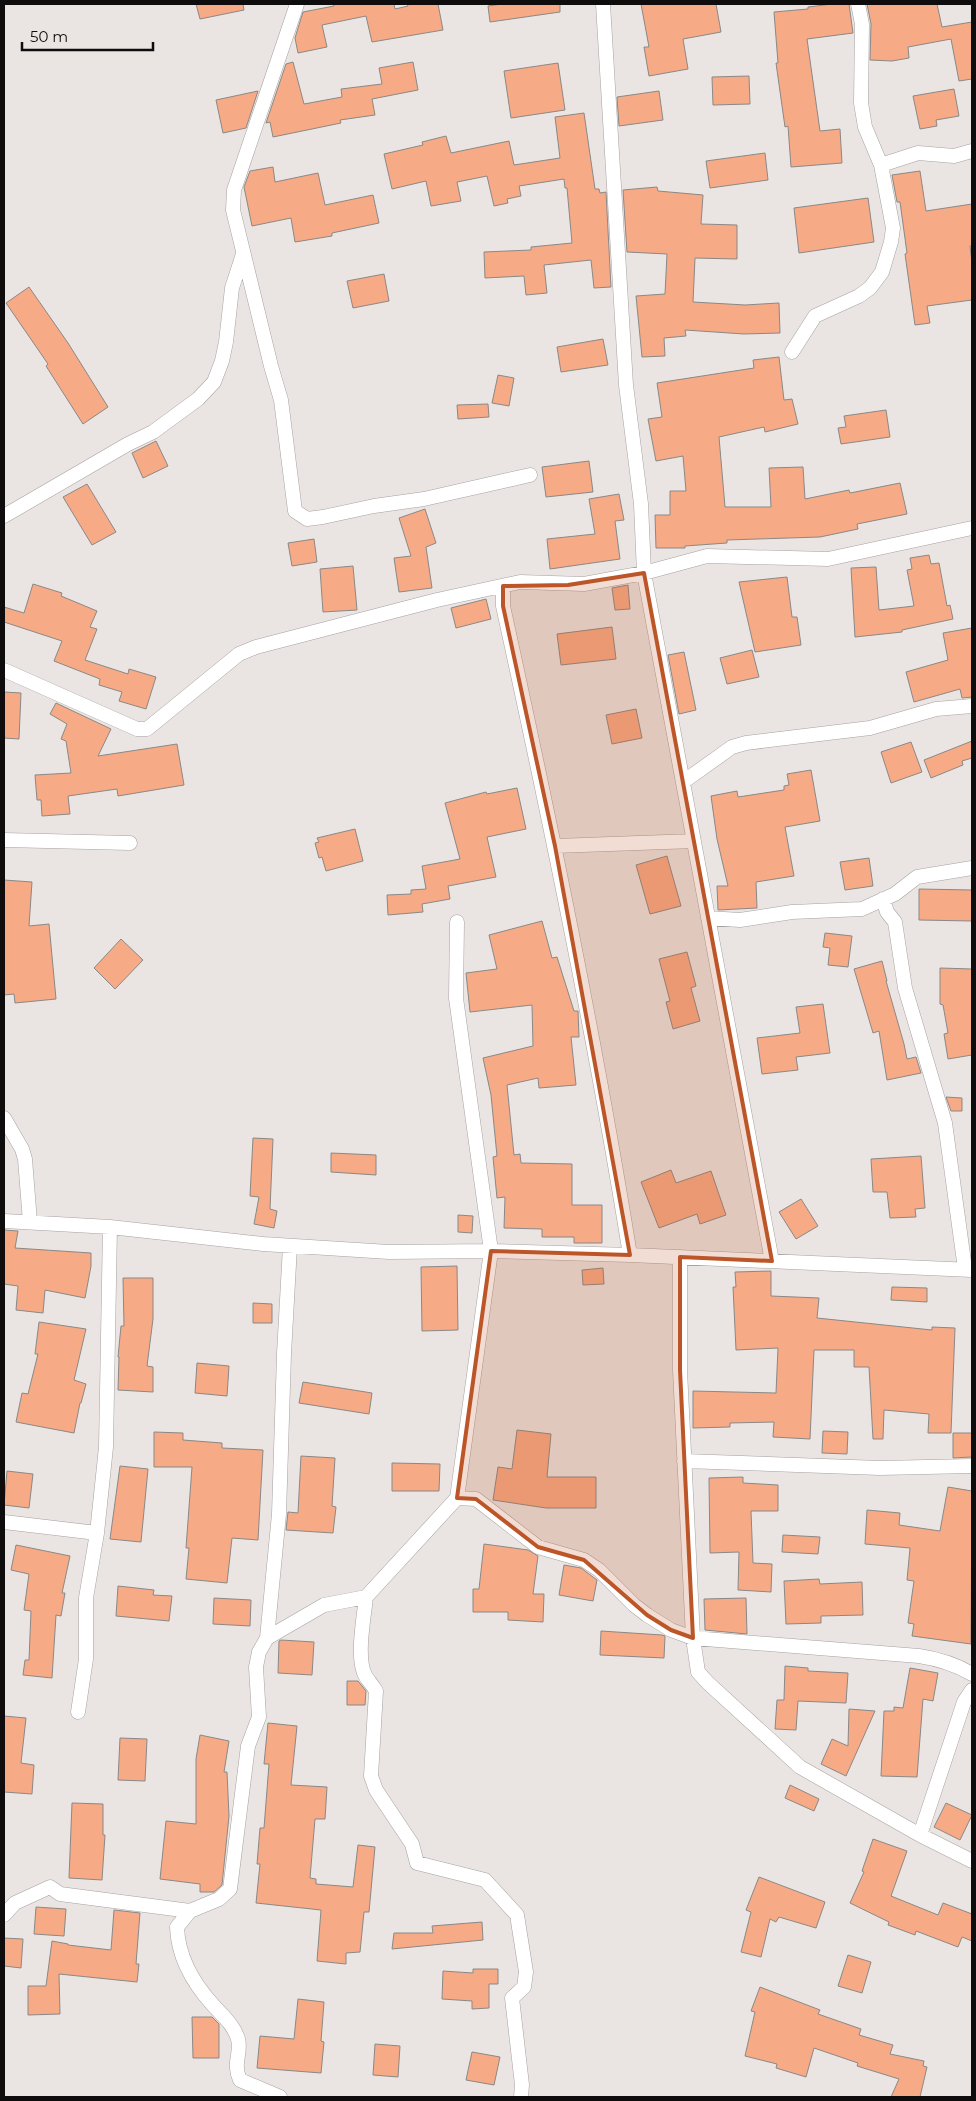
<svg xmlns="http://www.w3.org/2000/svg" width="976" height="2101" font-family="Montserrat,sans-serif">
  <rect width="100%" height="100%" fill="#eae5e3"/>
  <path fill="#f6aa85" stroke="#8b8886" d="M196,4H243L244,10L200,19Z
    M333,4H394L395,9L408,6L407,4H438L443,30L372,42L366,16L322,25L327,47L298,53L295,38L303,12L334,6Z
    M502,4H560V12L490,22L488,6Z
    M641,4H716L721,32L683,39L688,69L649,76L644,47H649Z
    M832,4H849L853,33L807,39L820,131L840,129L842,163L791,167L788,126L785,127L776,63H778L774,12L808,9V7Z
    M867,4H937L942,27L972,22V79L959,81L951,39L908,47L909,58L892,61L870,60L871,24Z
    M293,62L304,104L342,97L341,89L382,84L379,68L413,62L418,90L372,99L375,115L340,120L341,123L273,137L270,122L266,123L286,64Z
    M558,63L565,110L511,118L504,71Z
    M749,76L750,104L713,105L712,77Z
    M954,89L959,116L936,120L937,126L920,129L913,96Z
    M258,91L246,128L223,133L216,100Z
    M659,91L663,120L619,126L617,97Z
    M584,113L595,189H599L600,193L606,192L611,287L594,288L591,260L544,265L547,293L526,295L524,276L485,278L484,252L531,250V247L572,243L567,188H565L564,179L519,186L521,196L507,199L508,203L494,206L487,176L457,182L461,201L431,206L426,181L392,189L384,154L423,145L422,142L446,136L451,153L509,141L514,165L560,158L555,117Z
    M765,153L768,180L710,188L706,161Z
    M273,167L275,182L318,173L325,205L373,195L379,223L332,233V236L295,242L291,218L252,226L244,187L250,171Z
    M920,171L926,211L972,204V246H970L972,262V300L927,306L930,323L915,325L905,254L907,253L900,202H897L892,175Z
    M657,187L658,191L703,195L701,224L737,225V259L695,258L693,302L745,305L779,303L780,333L744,334L685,330L686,336L664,338L665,356L642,357L636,296L665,294L667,254L627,252L623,190Z
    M868,198L874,242L799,253L794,208Z
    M384,274L389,301L353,308L347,281Z
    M29,287L68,343L108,407L83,424L46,366L48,364L6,303Z
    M603,339L608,365L561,372L557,347Z
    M779,357L784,400L792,399L798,424L765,432L764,427L719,437L725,507H771L769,468L803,467L805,499L849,490L850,493L900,483L907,514L857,524L858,529L820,537L727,540V543L685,546V548H656L655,515H670V491H686L683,456L656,461L648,419L662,417L657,383L754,368L753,360Z
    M498,375L514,378L509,406L492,403Z
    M488,404L489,417L458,419L457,405Z
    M886,410L890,437L841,444L838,428L846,427L844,416Z
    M156,441L168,466L143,478L132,453Z
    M589,461L593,492L546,497L542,467Z
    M87,484L116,532L92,545L63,497Z
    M619,494L624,520L615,521L620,559L550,569L547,539L595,534L589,499Z
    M425,509L436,543L426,547L432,588L399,592L394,558L411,556L399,518Z
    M314,539L317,562L292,566L288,543Z
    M929,555L931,564L939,563L947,606L950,605L953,619L902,630V632L855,637L851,568L876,567L879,610L914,606L907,570L912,569L910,558Z
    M353,566L357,610L323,612L320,569Z
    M787,577L792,617H797L801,645L755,652L739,582Z
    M33,584L62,593L61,596L97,611L90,627L97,629L85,660L128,674L129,669L156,677L146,709L119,701L122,692L99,685L100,679L54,661L62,641L4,622V607L24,613Z
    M628,585L630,609L615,610L612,588Z
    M486,599L491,619L456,628L451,608Z
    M612,627L616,659L561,665L557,634Z
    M972,628V697L962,698L960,689L914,702L906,672L948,660L943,633Z
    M752,650L759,677L727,684L720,658Z
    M684,652L696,710L679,714L668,655Z
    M4,692L21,693L19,739L4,738Z
    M56,703L111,729L98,756L177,744L184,785L118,796L117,789L68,796L70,814L42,816L41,800H37L35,775L71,773L66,741L61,739L67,724L50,714Z
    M636,709L642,738L612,744L606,715Z
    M972,741V758L962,761L963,765L931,778L924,760Z
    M911,742L922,772L891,783L881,752Z
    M811,770L820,821L785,827L794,876L756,882L757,908L718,910L717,886H728L717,839L711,796L737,791L738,797L784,790V786L789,785L787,774Z
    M517,788L526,829L487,837L496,877L448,886L450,899L422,904L423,912L388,915L387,895L411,894V890L426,889L422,866L460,859L445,803L486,792L487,794Z
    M355,829L363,861L326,871L322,857L319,858L315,843L319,842L317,838Z
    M667,856L681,906L650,914L636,865Z
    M869,858L873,886L845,890L840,862Z
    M4,880L32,882L29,926L49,924L56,999L15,1003L14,994L4,995Z
    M919,889L972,890V921L919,920Z
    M542,921L552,958L557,957L574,1011H578L579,1037H571L576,1085L539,1088L538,1078L507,1085L514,1155L520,1154L521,1163L572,1164V1205H602V1243H574V1237H542V1229L504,1228L505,1197L497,1198L493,1157L497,1156L491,1095L483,1058L533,1046L532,1005L470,1012L466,973L497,969L489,935Z
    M825,933L852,936L848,967L828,965L830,948L823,947Z
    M121,939L143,960L115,989L94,968Z
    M687,952L696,986L691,988L700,1021L673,1029L666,1002L670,1001L659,959Z
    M882,961L887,981H886L904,1044L907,1059L916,1057L921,1073L887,1080L879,1031L873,1033L854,969Z
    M940,968L972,969V1055L948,1059L944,1034L948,1033L943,1005L940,1004Z
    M823,1004L830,1053L796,1057L798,1070L762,1074L757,1038L800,1033L796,1007Z
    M946,1097L962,1098V1111H951Z
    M253,1138L273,1139L270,1209L277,1211L274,1228L254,1224L259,1197L250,1196Z
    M331,1153L376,1155V1175L331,1172Z
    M921,1156L925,1208L915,1209L916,1217L890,1218L887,1192H873L871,1159Z
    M671,1170L676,1183L711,1171L726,1215L700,1224L697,1214L659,1228L641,1182Z
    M801,1199L818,1226L796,1239L779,1212Z
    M458,1215L473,1216L472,1233L458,1232Z
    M4,1230L18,1231L15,1248L91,1253V1266L85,1298L45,1290L43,1313L16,1310L18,1286L4,1284Z
    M457,1266L458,1330L422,1331L421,1267Z
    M603,1268L604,1284L583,1285L582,1270Z
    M771,1271V1296L819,1298L817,1318L932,1330V1327L955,1328L951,1433H928L929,1414L884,1410L883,1439H873L869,1367H854V1350H814L810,1439L773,1437L774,1422L730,1423V1427L693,1428V1391L776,1393L778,1348L736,1350L733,1287H736L735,1272Z
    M123,1278H153V1319L147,1366L153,1367V1392L118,1390L119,1357H118L121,1326H124Z
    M892,1287L927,1288V1302L891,1300Z
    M253,1303L272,1304V1323H253Z
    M39,1322L86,1329L74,1380L86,1384L81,1403H80L74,1433L16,1422L22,1393L28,1394L38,1354H35Z
    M197,1363L229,1366L227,1396L195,1393Z
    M303,1382L372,1393L369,1414L299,1403Z
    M517,1430L551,1434L547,1477H596V1508H546L493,1500L498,1467L512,1469Z
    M823,1431L848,1432L847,1454L822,1453Z
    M154,1432L183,1433V1440L222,1443V1448L263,1450L258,1540L232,1538L227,1583L186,1579L189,1548H186L192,1467H154Z
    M953,1433H972V1457L953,1458Z
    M301,1456L335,1458L332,1506L336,1507L333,1533L286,1530L288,1512L298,1513Z
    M392,1463L440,1464L439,1491H392Z
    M120,1466L148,1469L141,1542L110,1539Z
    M7,1471L33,1474L29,1508L4,1505Z
    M743,1477V1483L778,1485V1511H751L753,1563L772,1564L771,1592L738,1590L739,1552L710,1553L709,1478Z
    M948,1487L972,1491L971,1644L912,1636L914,1624L908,1623L914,1581L907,1580L910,1548L865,1544L867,1510L900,1513L899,1525L940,1531Z
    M783,1535L820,1537L818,1554L782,1552Z
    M484,1544L528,1550L538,1556L533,1594H544L543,1622L508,1620V1612H473V1589H479Z
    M16,1545L70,1556L62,1593H65L61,1616L56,1615L52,1678L23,1675L25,1660H29L31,1611L24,1610L29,1574L11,1570Z
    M564,1565L581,1568L597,1580L593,1601L559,1595Z
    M819,1579L820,1584L862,1582L863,1615L821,1616V1623L786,1624L784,1581Z
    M118,1586L154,1590L153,1595L172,1596L169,1621L116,1616Z
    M214,1598L251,1600L250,1626L213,1624Z
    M746,1598L747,1634L705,1630L704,1599Z
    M601,1631L662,1635L665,1636L664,1658L600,1655Z
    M281,1640L314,1642L312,1675L278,1673L279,1641Z
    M785,1666L808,1668V1671L848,1673L846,1703L798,1701L796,1730L775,1729L777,1700H784Z
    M910,1668L938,1673L933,1701L923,1699L917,1777L881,1776L884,1711H894V1707L903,1708Z
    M347,1681H358L366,1691L365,1705H347Z
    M849,1709L875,1711L846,1776L821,1764L832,1739L848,1746Z
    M4,1716L26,1718L21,1763L34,1765L32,1794L4,1792Z
    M268,1723L297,1726L291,1785L327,1787L325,1819H315L310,1878L316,1879V1884L353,1887L358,1845L375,1847L369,1912H364L360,1952L346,1953V1964L317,1961L321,1910L256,1903L260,1864H257L260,1828H264L269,1764H264Z
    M200,1735L229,1741L224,1772H227L229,1816L222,1885L214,1892H200V1884L160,1879L166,1821L196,1824V1759Z
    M120,1738L147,1739L145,1781L118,1780Z
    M790,1785L819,1799L814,1811L785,1798Z
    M72,1803L103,1804V1835H105L102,1880L69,1878Z
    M946,1803L972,1815L960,1840L934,1827Z
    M873,1839L907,1851L891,1896L938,1915L943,1903L972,1914V1941L962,1937L958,1947L916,1931L915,1935L888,1925L889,1922L850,1903L864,1872L862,1871Z
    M759,1877L825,1902L816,1928L779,1917L776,1922L770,1919L761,1957L741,1952L751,1912L746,1910Z
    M36,1907L66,1909L64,1936L34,1934Z
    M114,1910L140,1913L136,1964H139L137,1982L59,1974L60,2014L28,2015V1986H46L52,1941L68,1944V1945L111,1950Z
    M482,1922L483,1940L392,1949L394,1933H433L432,1926Z
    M4,1938L23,1939L21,1968L4,1966Z
    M848,1955L871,1962L862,1993L838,1986Z
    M473,1969H498V1984H489V2008L472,2009V2001L442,1999L443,1971L473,1973Z
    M760,1987L820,2010L818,2014L861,2029L859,2035L893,2045L890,2054L924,2061L923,2066L927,2067L920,2097H891L899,2079L857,2066L858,2063L814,2048L806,2077L776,2068L777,2064L745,2056L755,2012L751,2011Z
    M298,1999L324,2002L321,2041L324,2042L321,2073L257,2068L260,2036L294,2039Z
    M192,2017H212L219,2024V2058H193Z
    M375,2044L400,2046L398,2077L373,2075Z
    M472,2052L500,2057L494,2085L466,2080Z"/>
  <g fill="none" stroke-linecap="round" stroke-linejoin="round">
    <g stroke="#a6a2a1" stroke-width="15">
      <path id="minor" d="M297,4L234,190L233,210L271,366L281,400L295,511L307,519L323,517L374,506L424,499L530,475
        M603,4L626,385L641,504L644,573L772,1261
        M881,165L918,153L954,156L972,151
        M792,352L815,316L859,296L870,288L882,272L891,242L893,228L881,165L865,127L861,103L862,24L858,4
        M4,516L128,444L153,432L198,399L214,382L222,361L226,342L232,288L243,254
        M503,586V606C550,821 595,1037 630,1255
        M4,670L137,729H147L239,654L256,647L437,600L520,582L584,584L644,573L707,556L828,559L972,528
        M683,782L732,747L746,743L870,728L936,709L972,706
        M4,840L130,843
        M555,846L694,841
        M883,899L887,912L895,922L905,988L945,1123L965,1269
        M708,918L740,920L792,912L862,909L895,894L917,877L972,868
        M4,1118L22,1149L25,1159L30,1222
        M4,1221L110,1227L263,1244L389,1252L491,1251L630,1255L972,1270
        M680,1257V1370L693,1638L919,1656C939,1659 955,1664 972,1674
        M684,1461L880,1468L972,1466
        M457,1498L476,1499L538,1547L584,1560L599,1570L634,1605L647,1615L671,1630L693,1638L698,1672L708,1683L800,1767L920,1835L972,1861
        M4,1522L97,1533
        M366,1597C364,1617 356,1657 365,1675C368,1681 373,1685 376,1691L371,1776L376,1790L412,1844L417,1863L485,1880L517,1915L526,1972L524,1987L512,1998L522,2085L521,2097
        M267,1638L279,1514L284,1354L290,1246
        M78,1712L86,1659V1598L97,1533L106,1447L110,1227
        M920,1835L964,1702L972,1690
        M4,1915L15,1903L50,1887L60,1894L190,1911
        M280,2097L240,2080C232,2062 242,2053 238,2039C234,2025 222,2015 213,2005C193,1983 178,1957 177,1927L190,1911L219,1899L230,1889L248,1746L259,1717L256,1667L259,1652L267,1638L324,1605L366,1597L457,1498L491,1251L456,998L457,922"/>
    </g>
    <use href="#minor" stroke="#fff" stroke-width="14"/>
  </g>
  <path fill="#bc5628" fill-opacity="0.2" stroke="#bc5628" stroke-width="4" stroke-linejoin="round" d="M644,573L772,1261L680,1257V1370L693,1638L671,1630L647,1615L584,1560L538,1547L476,1499L457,1498L491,1251L630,1255L555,846L503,606V586L568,585Z"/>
  <rect width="976" height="2101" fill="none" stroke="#0e0c0c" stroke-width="10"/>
  <path d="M22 42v8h131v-8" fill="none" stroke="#0e0c0c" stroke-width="2.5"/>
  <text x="30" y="42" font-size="15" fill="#0e0c0c" stroke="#eae5e3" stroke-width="4" paint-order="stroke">50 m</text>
</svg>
